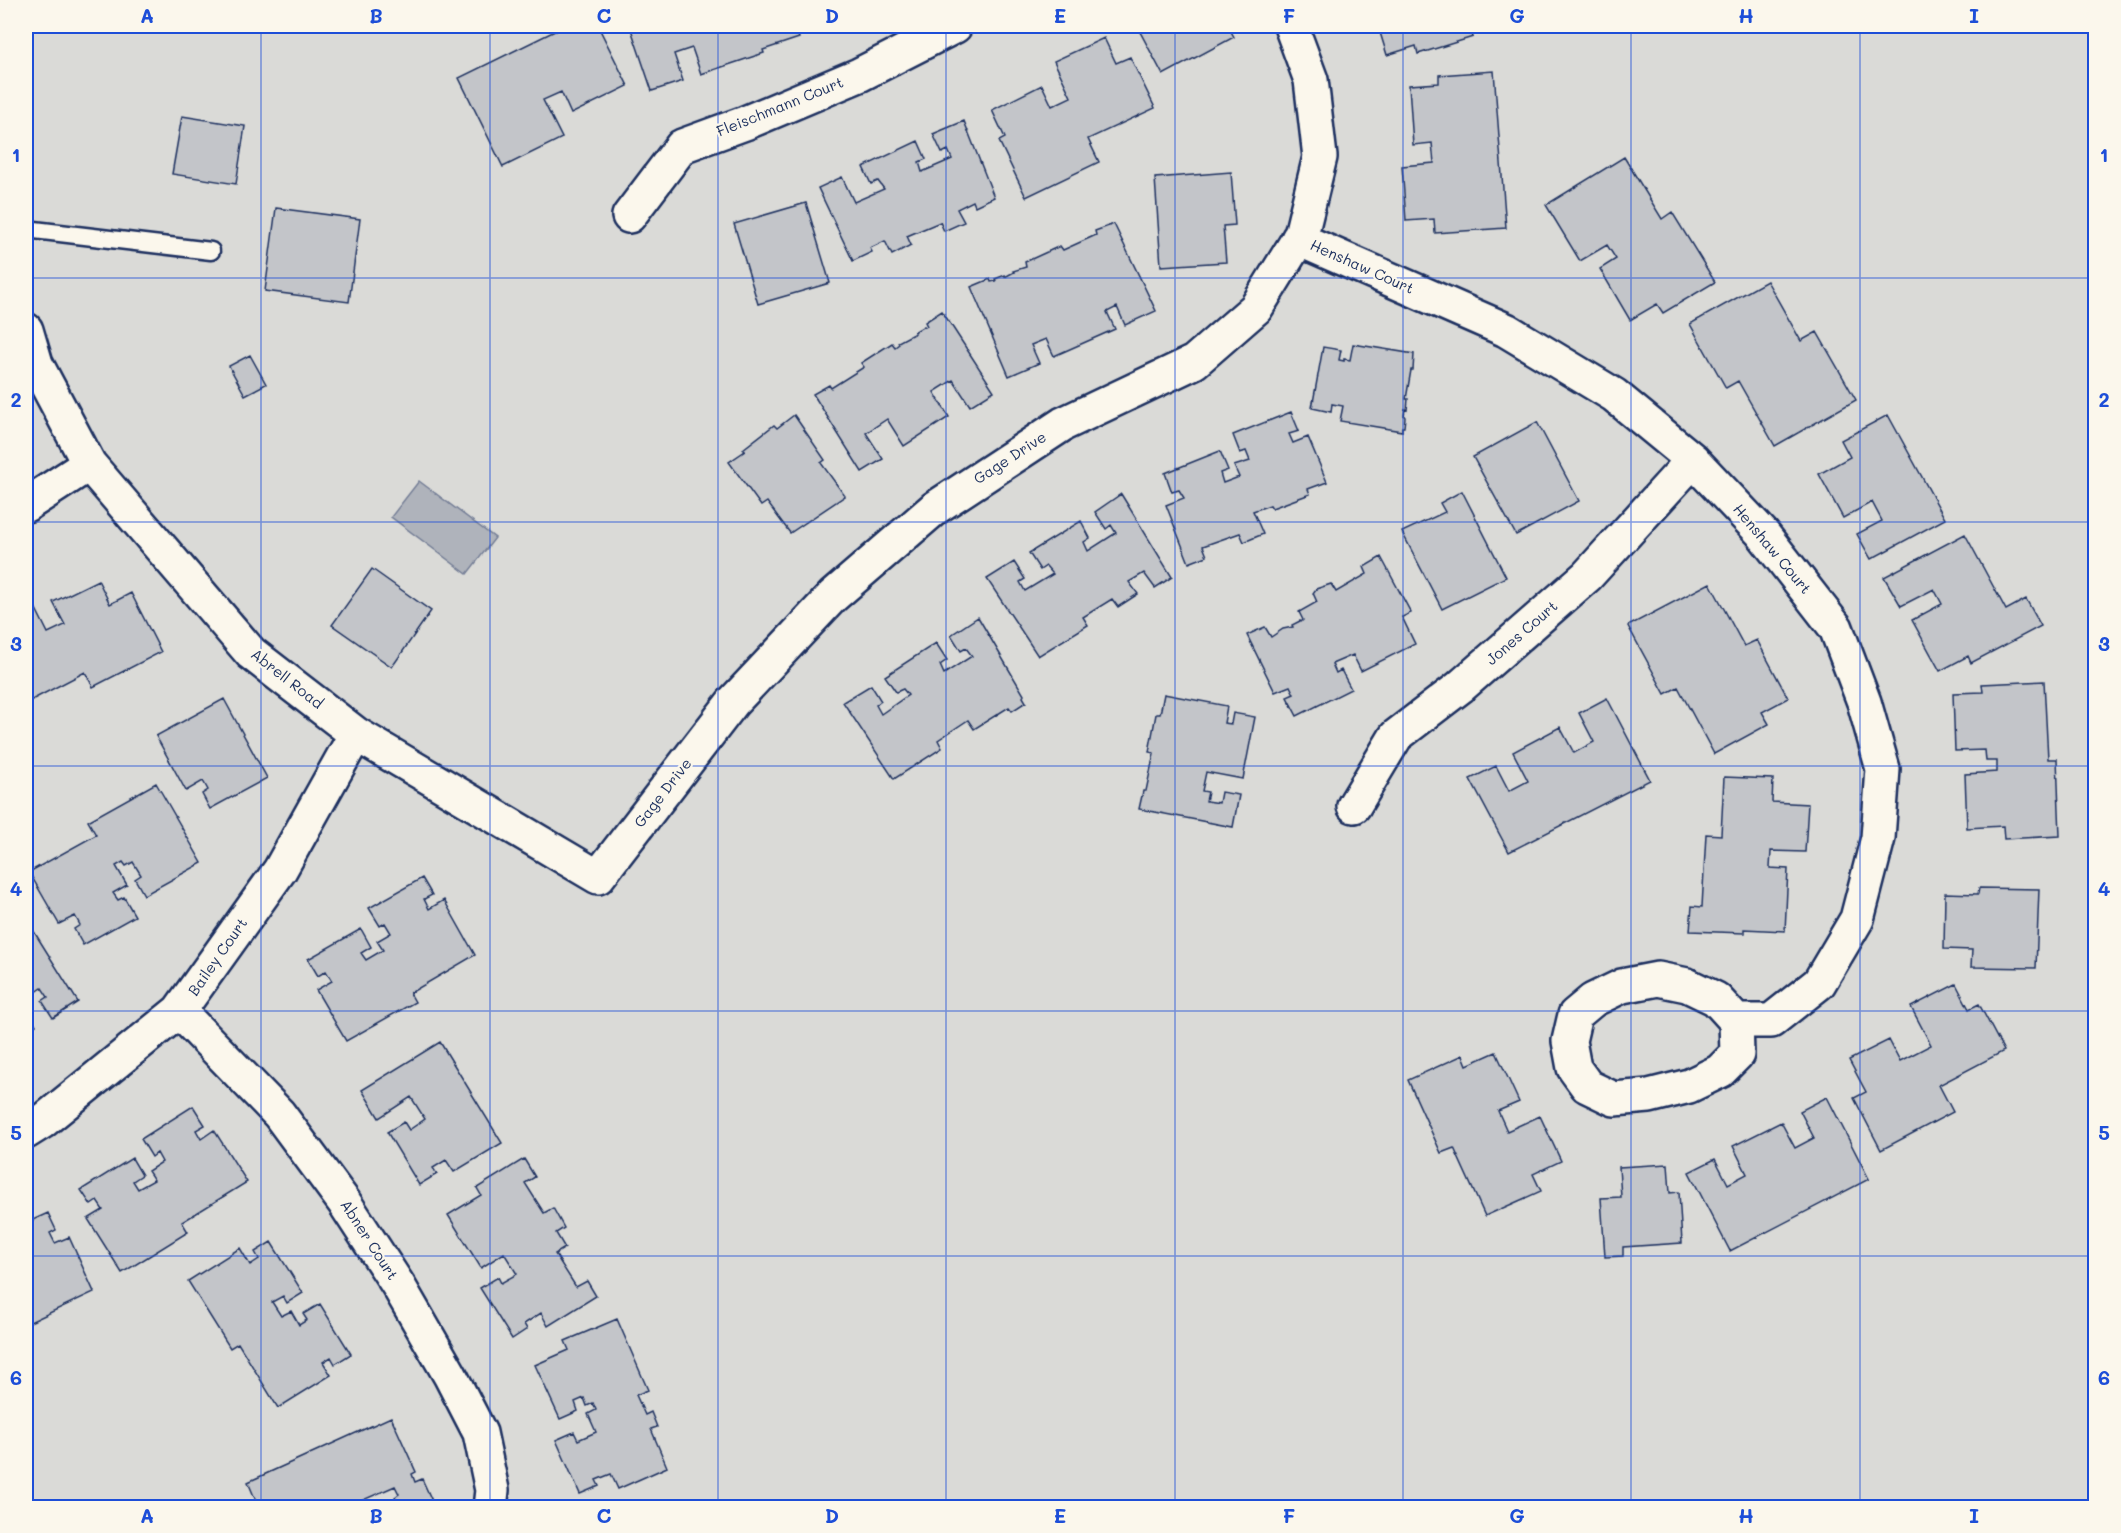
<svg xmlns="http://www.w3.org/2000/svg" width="2121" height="1533" font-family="Mali,sans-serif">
  <rect width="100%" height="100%" fill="#fbf7ec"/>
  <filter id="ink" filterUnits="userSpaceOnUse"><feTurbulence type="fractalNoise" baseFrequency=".0167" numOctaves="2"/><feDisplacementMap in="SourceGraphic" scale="12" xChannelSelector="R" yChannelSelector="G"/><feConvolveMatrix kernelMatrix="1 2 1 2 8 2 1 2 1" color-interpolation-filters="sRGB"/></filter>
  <g filter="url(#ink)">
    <path fill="#dadad7" stroke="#7a849a" stroke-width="1.5" d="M26,26H2095V1507H26Z"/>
    <path fill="#afb3bb" stroke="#747e96" stroke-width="1.5" d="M419,481L495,538L467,574L391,517Z"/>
    <path fill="#c3c5c9" stroke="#1b2f5e" stroke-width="1.5" d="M565,26H598L628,86L571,114L561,92L543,100L562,138L503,167L459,78Z
      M630,26H795L799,38L763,50L764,53L701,74L692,48L674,54L683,81L652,91Z
      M1142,26H1228L1234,37L1163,75L1138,28Z
      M1378,26H1469L1473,37L1418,54L1416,46L1387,55Z
      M1104,38L1116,63L1130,57L1155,108L1088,139L1099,162L1026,197L999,141L1005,138L992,110L1042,85L1052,106L1071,97L1054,61Z
      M1494,71L1506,228L1435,233L1434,219L1406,221L1402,166L1434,163L1432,143L1413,145L1409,85L1439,83V75Z
      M182,116L245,126L236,184L172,174Z
      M964,121L994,197L975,206L973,201L957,209L964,222L944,231L940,222L907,236L911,245L892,255L885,241L870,248L872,252L853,261L818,188L842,177L854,202L884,189L878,181L871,184L863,167L918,141L926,159L919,162L922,172L952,159L948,150L942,153L933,134Z
      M1624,157L1662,219L1672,212L1715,282L1663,313L1657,304L1630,320L1600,269L1616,259L1607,245L1580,261L1546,205Z
      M1231,172L1235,225L1223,226L1226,262L1161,266L1155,178Z
      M806,203L830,283L758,304L734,224Z
      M276,208L360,219L349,302L265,291Z
      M1114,224L1156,311L1125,325L1117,307L1107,312L1115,329L1054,356L1046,339L1031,345L1039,363L1009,376L971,287L990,279L991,282L996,281L995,279L1005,275V277L1014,272L1013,271L1026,267L1025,262L1060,246L1063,250L1096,235L1095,231Z
      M1767,281L1801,341L1817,332L1856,400L1775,446L1738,381L1726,388L1690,324Z
      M942,311L994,391L970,406L953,380L934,392L949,417L904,446L887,419L866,433L883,459L862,472L813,394L829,385L831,388L864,367L861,363L892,343L895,347L899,344L898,342L915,333L914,332L924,326L925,327L927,326L925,322Z
      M1353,344L1414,354L1413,370H1411L1406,399H1408L1407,410L1405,409L1404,416L1405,417L1404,427H1402V431L1340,421L1343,406L1332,404L1331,412L1312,408L1323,347L1341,350L1339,360L1344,361V359L1350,360Z
      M250,355L266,384L245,395L229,366Z
      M1291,412L1299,431L1289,434L1293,443L1308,437L1327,482L1308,489L1310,494L1272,508L1270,505L1253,511L1263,534L1244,542L1240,533L1203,546L1207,556L1189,563L1166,505L1184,498L1179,490L1172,492L1165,473L1220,451L1228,470L1220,473L1223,483L1239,477L1234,466L1250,461L1246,451L1240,453L1233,435Z
      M794,415L825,460L821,463L845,496L790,533L767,502L761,506L729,462L745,451L743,449L774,425L777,428Z
      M1888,415L1945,519L1871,559L1857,534L1882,521L1872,502L1843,518L1819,474L1850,457L1841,440Z
      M1537,422L1579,501L1516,535L1473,457Z
      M1462,491L1506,577L1442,609L1402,532L1445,512L1440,503Z
      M1121,494L1172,577L1155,588L1144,573L1129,582L1138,594L1118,607L1112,599L1083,617L1088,625L1038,656L987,579L1014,562L1025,579L1020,582L1025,591L1053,574L1046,566L1040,570L1029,553L1081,521L1090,538L1084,542L1088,551L1116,533L1111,525L1106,529L1095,512Z
      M1965,534L2006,610L2026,599L2041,626L1971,663L1968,656L1940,671L1912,620L1942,604L1934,589L1901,606L1884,577Z
      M1381,557L1411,613L1402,617L1415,644L1361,671L1353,655L1332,664L1336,673L1341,670L1351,689L1297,716L1287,697L1294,694L1290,686L1275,692L1247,635L1265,627L1271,637L1283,629L1293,627L1292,625L1300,621L1301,622L1303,620L1299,612L1317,602L1313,593L1316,589L1331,584L1336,592L1367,574L1364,567Z
      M372,569L431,611L392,667L332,625Z
      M98,580L110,604L131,593L161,652L93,687L85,672L26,703V610L34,605L48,633L65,625L53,602Z
      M1710,583L1744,646L1757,640L1788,698L1762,712L1769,724L1714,754L1678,687L1665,694L1628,626Z
      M978,617L1024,695L1023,697L1026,702L1012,711L1009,707L974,729L968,720L938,740L942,748L894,779L843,702L871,685L881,701L876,705L881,714L908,695L903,689L896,692L885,676L936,643L947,660L940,665L944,674L972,656L966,648L961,651L951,635Z
      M2044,681L2048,759H2057L2060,836L2004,839L2003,826L1967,828L1965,774L1997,772V761H1986L1985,750L1955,751L1953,693L1983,692L1982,684Z
      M1164,694L1227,706L1224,723L1231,724L1233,713L1255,717L1243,779L1206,772L1202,791L1208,792L1206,801L1219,803L1221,792L1239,795L1233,827L1139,809L1143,791H1146L1154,753L1149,752L1156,714H1160Z
      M1607,698L1650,780L1509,852L1470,779L1496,766L1509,791L1528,781L1513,752L1560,727L1574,753L1594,742L1579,713Z
      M224,699L267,778L210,809L202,794L208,790L203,781L186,791L156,736Z
      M1724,777L1773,779L1772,802L1808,804L1805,852L1771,851L1770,868L1788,869L1785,931L1744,929V933L1690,931L1692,906L1702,907L1706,834L1721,835Z
      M156,783L202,863L144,895L135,879L141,875L133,862L126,866L123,862L116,866L127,885L113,893L118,900L124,897L135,916L83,945L74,929L80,925L75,916L59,924L29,872L96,835L88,821Z
      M422,878L432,895L424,899L429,909L444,900L475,955L410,993L415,1002L346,1041L316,990L332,981L326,971L318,976L308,959L361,929L371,947L361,953L366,960L383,950L377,941L391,933L385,923L380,926L369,908Z
      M1979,888L2039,889L2036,968L1971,967L1972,950L1944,949L1945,893L1978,894Z
      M33,930L78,1002L53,1018L42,1001L48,997L42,988L26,999V935Z
      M1956,984L1969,1009L1979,1004L2004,1051L1939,1085L1953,1112L1881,1150L1854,1098L1866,1092L1849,1060L1889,1040L1900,1061L1931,1045L1911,1007Z
      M27,1010L36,1025L26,1032V1011Z
      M440,1042L502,1143L454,1172L446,1160L433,1168L437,1174L419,1185L387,1132L404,1122L409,1130L425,1119L411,1097L379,1118L362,1090Z
      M1496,1052L1519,1102L1498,1111L1507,1131L1540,1116L1561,1161L1533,1174L1541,1191L1485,1216L1454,1148L1441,1153L1408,1080L1463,1055L1467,1065Z
      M1827,1097L1869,1179L1730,1251L1689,1172L1715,1159L1728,1184L1747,1174L1733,1146L1781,1122L1795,1148L1814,1138L1800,1111Z
      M193,1106L205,1125L196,1130L201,1139L214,1130L247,1182L182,1222L188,1232L122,1273L88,1219L103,1210L97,1201L91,1205L81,1190L132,1158L142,1175L133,1181L138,1189L154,1180L148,1171L162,1162L157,1153L152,1157L141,1139Z
      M524,1159L535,1177L525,1183L544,1213L553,1208L564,1228L556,1233L565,1248L555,1254L576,1287L587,1281L596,1296L548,1326L541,1313L524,1324L527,1329L512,1339L480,1288L498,1277L501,1283L517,1274L504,1253L481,1268L448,1215L481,1195L477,1188Z
      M1668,1164L1670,1193L1679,1192L1682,1243L1623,1247V1256L1605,1257L1601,1198L1621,1197L1619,1167Z
      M48,1213L56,1230L50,1233L55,1243L69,1237L94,1292L26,1324V1223Z
      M271,1242L303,1293L287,1303L283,1296L272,1302L281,1316L291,1311L299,1325L307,1320L303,1314L320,1304L351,1354L335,1364L331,1357L323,1362L331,1375L278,1408L238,1343L230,1348L188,1281L240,1248L250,1265L259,1259L255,1252Z
      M617,1319L648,1390L636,1395L645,1415L651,1412L657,1427L651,1429L667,1467L618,1489L611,1474L596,1480L599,1486L580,1494L556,1440L574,1432L578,1440L596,1432L588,1414L596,1410L593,1403L587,1406L584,1398L575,1402L578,1411L560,1419L535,1365L569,1350L565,1341Z
      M391,1417L416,1472L412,1474L415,1482L422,1479L432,1501L418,1508H400L395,1497L399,1494L395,1486L363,1500L367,1508H259L248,1482Z"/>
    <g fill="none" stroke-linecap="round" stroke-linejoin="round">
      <g stroke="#1b2f5e" stroke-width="21">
        <path id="service" d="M26,229L211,251"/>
      </g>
      <g stroke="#1b2f5e" stroke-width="38">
        <path id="minor" d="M629,216L682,146L745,123L859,75L955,26
          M1298,239L1506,330L1614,395L1693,460L1762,533L1836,628L1864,702L1883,769L1878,838L1857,919L1819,983L1771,1021H1736L1716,999L1687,985L1658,979L1622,986L1593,1000L1575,1015L1569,1041L1574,1068L1587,1086L1614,1099L1649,1096L1689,1086L1720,1071L1737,1054L1736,1021
          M26,330L36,364L89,464L251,653L356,734L598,877L733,702L833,596L935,508L1063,424L1194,362L1256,308L1301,235L1320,157L1311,80L1291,26
          M26,505L89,464
          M1354,806L1396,736L1460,687L1587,576L1693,460
          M179,1011L279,1114L344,1202L398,1285L450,1375L480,1433L492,1490L490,1508
          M26,1132L42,1122L179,1011L280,870L356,734"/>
      </g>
      <use href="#service" stroke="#fbf7ec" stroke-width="16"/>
      <use href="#minor" stroke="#fbf7ec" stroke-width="33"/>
    </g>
  </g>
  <path fill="none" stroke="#1d4ed8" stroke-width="1.5" stroke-opacity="0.55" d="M261,26V1508M490,26V1508M718,26V1508M946,26V1508M1175,26V1508M1403,26V1508M1631,26V1508M1860,26V1508M26,278H2096M26,522H2096M26,766H2096M26,1011H2096M26,1256H2096"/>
  <g text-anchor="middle" stroke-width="4.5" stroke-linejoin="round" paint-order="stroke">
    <g font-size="15" fill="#1b2f5e" stroke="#fbf7ec">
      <text transform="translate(780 107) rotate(-22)" y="5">Fleischmann Court</text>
      <text transform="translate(1362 267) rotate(24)" y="5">Henshaw Court</text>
      <text transform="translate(1010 458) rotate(-33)" y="5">Gage Drive</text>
      <text transform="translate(1772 549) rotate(50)" y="5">Henshaw Court</text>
      <text transform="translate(1522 633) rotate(-41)" y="5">Jones Court</text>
      <text transform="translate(287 679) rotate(38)" y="5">Abrell Road</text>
      <text transform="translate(663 793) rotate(-52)" y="5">Gage Drive</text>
      <text transform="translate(218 957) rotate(-55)" y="5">Bailey Court</text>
      <text transform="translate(369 1240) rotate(57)" y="5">Abner Court</text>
    </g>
  </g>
  <rect width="2121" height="1533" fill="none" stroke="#fbf7ec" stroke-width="66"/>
  <rect x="33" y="33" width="2055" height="1467" fill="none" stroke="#1d4ed8" stroke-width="2"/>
  <g font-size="20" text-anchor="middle" font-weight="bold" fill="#1d4ed8">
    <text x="147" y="23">A</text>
    <text x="376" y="23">B</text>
    <text x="604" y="23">C</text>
    <text x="832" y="23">D</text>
    <text x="1060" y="23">E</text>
    <text x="1289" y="23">F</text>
    <text x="1517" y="23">G</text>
    <text x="1746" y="23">H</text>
    <text x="1974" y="23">I</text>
    <text x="16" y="162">1</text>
    <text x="2104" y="162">1</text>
    <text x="16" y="407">2</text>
    <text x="2104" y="407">2</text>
    <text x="16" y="651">3</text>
    <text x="2104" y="651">3</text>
    <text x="16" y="896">4</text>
    <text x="2104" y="896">4</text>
    <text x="16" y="1140">5</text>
    <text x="2104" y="1140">5</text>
    <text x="16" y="1385">6</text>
    <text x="2104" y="1385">6</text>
    <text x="147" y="1523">A</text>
    <text x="376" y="1523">B</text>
    <text x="604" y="1523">C</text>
    <text x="832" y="1523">D</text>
    <text x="1060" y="1523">E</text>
    <text x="1289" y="1523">F</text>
    <text x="1517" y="1523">G</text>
    <text x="1746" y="1523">H</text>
    <text x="1974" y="1523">I</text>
  </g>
</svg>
